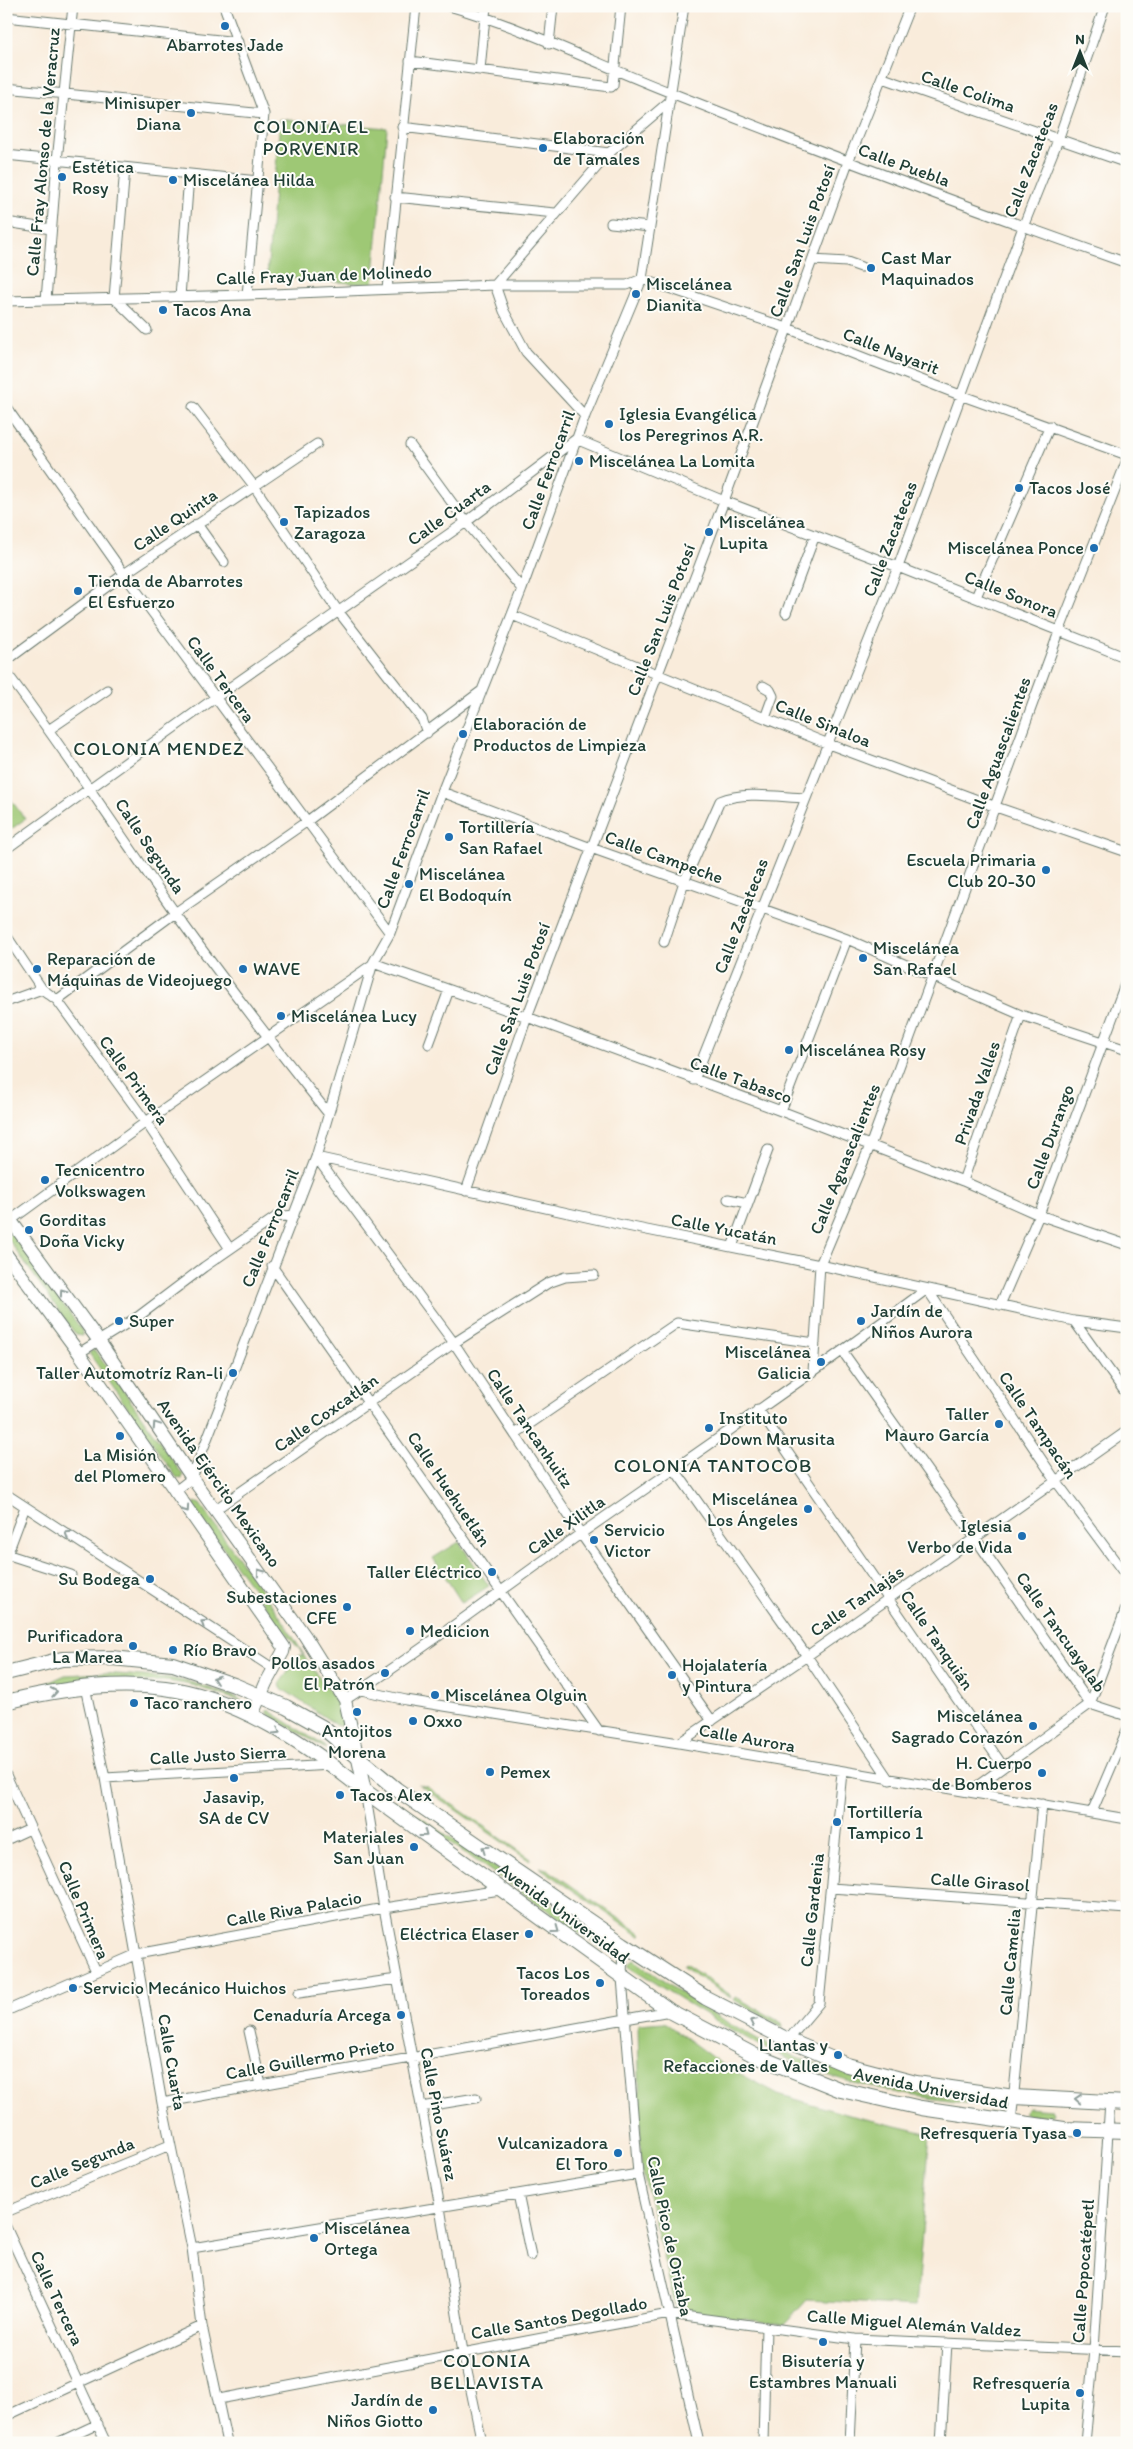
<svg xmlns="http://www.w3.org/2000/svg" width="1133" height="2449" font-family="Itim,sans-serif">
<rect width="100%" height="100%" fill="#fdfcf7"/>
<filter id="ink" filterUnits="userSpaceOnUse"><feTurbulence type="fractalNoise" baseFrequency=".02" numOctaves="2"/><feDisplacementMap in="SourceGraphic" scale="10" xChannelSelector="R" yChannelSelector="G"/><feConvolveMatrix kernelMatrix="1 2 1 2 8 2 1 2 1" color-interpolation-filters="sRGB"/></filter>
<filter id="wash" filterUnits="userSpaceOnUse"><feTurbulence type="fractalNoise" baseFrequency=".0096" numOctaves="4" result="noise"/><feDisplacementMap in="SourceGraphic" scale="20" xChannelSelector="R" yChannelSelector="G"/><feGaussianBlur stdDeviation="1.12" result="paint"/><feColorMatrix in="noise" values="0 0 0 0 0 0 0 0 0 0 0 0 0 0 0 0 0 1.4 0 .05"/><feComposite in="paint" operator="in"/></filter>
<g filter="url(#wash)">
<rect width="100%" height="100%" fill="#f9ecdb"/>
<path fill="#9ec875" stroke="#5e8254" d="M280,119L387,128L373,285L267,276Z
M6,793L25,819L6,833Z
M6,1226L82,1330V1336L76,1335L6,1236Z
M92,1350L96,1352L183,1475L182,1479L177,1478L91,1356L89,1353Z
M195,1502L200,1504L282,1619L304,1655L277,1622L194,1508Z
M459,1542L489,1586L462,1603L433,1558Z
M300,1655L304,1656L344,1711L343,1725L338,1726L281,1688L280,1683Z
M104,1673L168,1678L194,1683L238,1698L243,1702L192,1685L166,1681L74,1683L6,1695V1693L41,1686L65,1675Z
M268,1710L326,1747V1749L269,1715L266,1712Z
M418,1784L427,1787L531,1859L530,1861Z
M394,1800L596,1934L611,1945V1951H606L393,1803Z
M539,1867L547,1869L642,1934L640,1936Z
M633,1960L700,2006L761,2041L797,2058L917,2093L997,2105L996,2107C939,2100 882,2093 827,2075C757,2050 693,2006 630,1968L628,1964Z
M685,1964L729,1994L731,1998L683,1967Z
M736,1997L782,2023L783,2027L734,2000Z
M664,2022L720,2063L778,2094L845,2114L930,2134L916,2306L807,2300L784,2325L676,2309L641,2166L638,2024Z
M1028,2108L1051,2110L1053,2113L1051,2116L1027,2115L1024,2112Z"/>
</g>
<g filter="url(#ink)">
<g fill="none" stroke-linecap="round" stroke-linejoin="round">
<defs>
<path id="minor" d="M224,6L264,114L247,295
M449,6C526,28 599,65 674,94C824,153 975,210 1127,263
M6,17L238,42
M549,44L553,6
M410,61L611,87L613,85L621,6
M480,70L486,6
M883,78L1127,163
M6,88L264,114
M402,127L609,153
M6,155L258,181
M125,168L114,298L147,330
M395,197L555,213
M6,222L51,229
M611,223L650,227
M812,260L847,262L861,267
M387,289L416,6
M180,297L189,175
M46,300L57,161L73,6
M6,301L247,295L495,285H627L642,279L787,328L960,395L1127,455
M6,407L124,574L390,933
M193,407L254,486L338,611L422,719L427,733
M585,416L526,352L504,311L495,285L609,153L670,101
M410,445L466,522L522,589
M197,524L224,562
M976,597L1050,426
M786,613L815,535
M512,615L826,743L996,807L1127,852
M6,661L124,574L317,444
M6,672C66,751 119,834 176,914C225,982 276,1048 328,1113
M763,686L770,690L773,696L765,718
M50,729L107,690
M442,792L591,848L847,939L1021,1015L1127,1050
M6,849L215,698L466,522L576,439L724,501L898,567L1127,658
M6,935L42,989L57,1000L146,1122L230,1249
M664,942L684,882L720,801C745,791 778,797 805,798
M373,963L527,1017L781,1111L963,1181L1039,1215L1127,1245
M57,1000L175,913L306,822L480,692
M6,1002L42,989
M429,1044L449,990
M694,1080L898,567L1023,227L1058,140L1105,6
M781,1111L847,939
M316,1157L627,1226L820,1265L1074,1321L1127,1328
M316,1157L454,1343L581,1534L712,1721
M963,1181L1021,1015
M466,1191L527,1017L724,501L848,162L910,6
M728,1199L748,1203
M11,1220L146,1122L373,964
M732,1247L768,1150
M272,1266L599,1731
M1000,1305L1039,1215L1127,979
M1074,1321L1127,1395
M843,1352L975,1538L1090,1704L1127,1716
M79,1353L139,1316L204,1267L276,1217L294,1215
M813,1372L820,1265L870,1146L1059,632L1127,460
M758,1409L1003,1766
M515,1434L677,1323L815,1343
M675,1470L807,1656L890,1780
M174,1492L192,1478L316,1157L373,963L390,933L442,792L522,589L585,416L642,279L684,6
M6,1494L274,1669
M216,1509L454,1343L548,1283L565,1277L594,1275
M6,1554L71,1575
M7,1555L25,1507
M85,1687L105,1778L162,2103L192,2248L202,2326L227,2443
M361,1690L406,1700L679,1743L1127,1819
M345,1700C425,1649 501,1590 579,1535C695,1454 813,1374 927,1289L1056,1481L1127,1577
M679,1743L807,1656L1127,1431
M6,1775L96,1971
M105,1778L332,1765
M365,1791L384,1908L440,2207L463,2352L482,2443
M969,1792L1090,1704L1127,1606
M1092,1812L1127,1730
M6,1840L30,1829
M831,1888L1127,1909
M623,1944L622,1978L638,2174L699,2443
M299,1993L397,1979
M6,2011L137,1954L384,1908L500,1890
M249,2031L261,2085
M788,2040L819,2003L842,1772
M162,2103L670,2011
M421,2107L476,2098
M1011,2123L1042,1804
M518,2194L531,2256
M6,2212L170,2145
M6,2227L106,2443
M192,2248L638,2174
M219,2399L669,2314L855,2339L1127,2351
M6,2416L202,2326
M57,2443L98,2424
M763,2443L766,2327
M850,2443L855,2339
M941,2443L947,2343
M1085,2443L1094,2350L1110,2101"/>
<path id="secondary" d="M6,1214L99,1341L192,1478L305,1636L345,1700L365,1791
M6,1254L79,1353L284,1647L283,1652L266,1683L252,1715"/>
<path id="primary" d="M6,1673L62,1659L112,1658L173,1664L234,1685L286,1707L322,1727L396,1789L623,1944L706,1998L788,2040L847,2065L916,2083L1014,2097L1127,2103
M6,1702C58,1689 112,1681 165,1688C240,1698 308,1745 365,1791L670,2011L756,2056L841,2090L921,2108L1064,2129L1127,2131"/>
</defs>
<use href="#minor" stroke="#6b7a6e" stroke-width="11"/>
<use href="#secondary" stroke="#6b7a6e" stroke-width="14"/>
<use href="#primary" stroke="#6b7a6e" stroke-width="16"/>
<use href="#minor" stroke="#fff" stroke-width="9"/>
<use href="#secondary" stroke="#fff" stroke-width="12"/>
<use href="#primary" stroke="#fff" stroke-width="14"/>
</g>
<defs><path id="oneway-chevron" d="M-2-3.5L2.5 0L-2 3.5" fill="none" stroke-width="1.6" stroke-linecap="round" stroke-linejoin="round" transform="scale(1.25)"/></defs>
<g stroke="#8f9e9a">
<use href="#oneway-chevron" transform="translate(63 1292) rotate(-126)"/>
<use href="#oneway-chevron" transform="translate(156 1425) rotate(-124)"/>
<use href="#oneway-chevron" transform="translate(186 1509) rotate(55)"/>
<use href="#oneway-chevron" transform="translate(68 1534) rotate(-147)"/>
<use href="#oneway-chevron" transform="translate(260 1572) rotate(-125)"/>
<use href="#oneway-chevron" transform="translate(204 1623) rotate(-147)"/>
<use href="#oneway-chevron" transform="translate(216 1679) rotate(-161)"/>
<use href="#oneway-chevron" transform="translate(54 1692) rotate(-10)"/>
<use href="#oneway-chevron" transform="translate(277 1731) rotate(32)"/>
<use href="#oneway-chevron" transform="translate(424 1834) rotate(36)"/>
<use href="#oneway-chevron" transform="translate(485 1849) rotate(-146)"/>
<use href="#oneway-chevron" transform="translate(556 1930) rotate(36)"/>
<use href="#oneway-chevron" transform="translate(753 2022) rotate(-153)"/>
<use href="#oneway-chevron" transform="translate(1078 2099) rotate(-176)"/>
</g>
</g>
<g fill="#1f6fb2" stroke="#fdfcf7" stroke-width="2">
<circle cx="225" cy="26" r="5"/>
<circle cx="191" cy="113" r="5"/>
<circle cx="543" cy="148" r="5"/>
<circle cx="62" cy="177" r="5"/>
<circle cx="173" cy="180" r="5"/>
<circle cx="871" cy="268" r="5"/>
<circle cx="636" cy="294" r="5"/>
<circle cx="163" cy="310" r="5"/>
<circle cx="609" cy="424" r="5"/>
<circle cx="579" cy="461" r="5"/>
<circle cx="1019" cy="488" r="5"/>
<circle cx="284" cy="522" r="5"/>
<circle cx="709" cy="532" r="5"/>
<circle cx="1094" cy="548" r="5"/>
<circle cx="78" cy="591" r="5"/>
<circle cx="463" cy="734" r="5"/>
<circle cx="449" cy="837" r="5"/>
<circle cx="1046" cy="870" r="5"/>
<circle cx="409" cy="884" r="5"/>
<circle cx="863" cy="958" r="5"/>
<circle cx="37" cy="969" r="5"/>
<circle cx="243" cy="969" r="5"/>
<circle cx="281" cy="1016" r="5"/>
<circle cx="789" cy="1050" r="5"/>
<circle cx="45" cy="1180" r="5"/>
<circle cx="29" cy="1230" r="5"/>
<circle cx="119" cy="1321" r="5"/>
<circle cx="861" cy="1321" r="5"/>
<circle cx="821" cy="1362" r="5"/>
<circle cx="233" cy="1373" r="5"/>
<circle cx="999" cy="1424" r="5"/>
<circle cx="709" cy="1428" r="5"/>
<circle cx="120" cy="1436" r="5"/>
<circle cx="808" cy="1509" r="5"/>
<circle cx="1022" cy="1536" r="5"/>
<circle cx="594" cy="1540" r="5"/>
<circle cx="492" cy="1572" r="5"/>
<circle cx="150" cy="1579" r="5"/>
<circle cx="347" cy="1607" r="5"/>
<circle cx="410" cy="1631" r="5"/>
<circle cx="133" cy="1646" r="5"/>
<circle cx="173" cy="1650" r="5"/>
<circle cx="385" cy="1673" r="5"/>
<circle cx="672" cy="1675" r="5"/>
<circle cx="435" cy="1695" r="5"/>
<circle cx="134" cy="1703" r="5"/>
<circle cx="357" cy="1712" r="5"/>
<circle cx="413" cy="1721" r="5"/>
<circle cx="1033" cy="1726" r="5"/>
<circle cx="490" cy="1772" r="5"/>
<circle cx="1042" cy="1773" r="5"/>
<circle cx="234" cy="1778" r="5"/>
<circle cx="340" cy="1795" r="5"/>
<circle cx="837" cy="1822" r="5"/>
<circle cx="414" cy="1847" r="5"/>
<circle cx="529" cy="1934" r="5"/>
<circle cx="600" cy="1983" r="5"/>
<circle cx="73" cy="1988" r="5"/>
<circle cx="401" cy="2015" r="5"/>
<circle cx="838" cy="2055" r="5"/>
<circle cx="1077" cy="2133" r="5"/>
<circle cx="618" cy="2153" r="5"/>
<circle cx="314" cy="2238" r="5"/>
<circle cx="823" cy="2342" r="5"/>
<circle cx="1080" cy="2393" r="5"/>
<circle cx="433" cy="2410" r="5"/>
</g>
<g text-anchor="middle" stroke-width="4" stroke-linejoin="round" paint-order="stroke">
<g font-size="18" fill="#1f3d34" stroke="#fdfcf7" text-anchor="start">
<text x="225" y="51" text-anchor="middle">Abarrotes Jade</text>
<text x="181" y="109" text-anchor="end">Minisuper<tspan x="181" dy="21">Diana</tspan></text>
<text x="553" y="144">Elaboración<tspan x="553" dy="21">de Tamales</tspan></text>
<text x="72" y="173">Estética<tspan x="72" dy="21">Rosy</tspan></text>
<text x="183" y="186">Miscelánea Hilda</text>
<text x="881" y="264">Cast Mar<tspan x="881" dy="21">Maquinados</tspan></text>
<text x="646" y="290">Miscelánea<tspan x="646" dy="21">Dianita</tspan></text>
<text x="173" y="316">Tacos Ana</text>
<text x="619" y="420">Iglesia Evangélica<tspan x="619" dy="21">los Peregrinos A.R.</tspan></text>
<text x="589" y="467">Miscelánea La Lomita</text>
<text x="1029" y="494">Tacos José</text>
<text x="294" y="518">Tapizados<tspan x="294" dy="21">Zaragoza</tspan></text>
<text x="719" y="528">Miscelánea<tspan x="719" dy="21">Lupita</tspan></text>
<text x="1084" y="554" text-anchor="end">Miscelánea Ponce</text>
<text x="88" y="587">Tienda de Abarrotes<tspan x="88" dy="21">El Esfuerzo</tspan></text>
<text x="473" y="730">Elaboración de<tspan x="473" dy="21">Productos de Limpieza</tspan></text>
<text x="459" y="833">Tortillería<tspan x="459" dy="21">San Rafael</tspan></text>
<text x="1036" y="866" text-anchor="end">Escuela Primaria<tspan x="1036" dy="21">Club 20-30</tspan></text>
<text x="419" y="880">Miscelánea<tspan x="419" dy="21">El Bodoquín</tspan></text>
<text x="873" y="954">Miscelánea<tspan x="873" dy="21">San Rafael</tspan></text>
<text x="47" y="965">Reparación de<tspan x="47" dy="21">Máquinas de Videojuego</tspan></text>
<text x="253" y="975">WAVE</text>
<text x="291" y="1022">Miscelánea Lucy</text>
<text x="799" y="1056">Miscelánea Rosy</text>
<text x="55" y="1176">Tecnicentro<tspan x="55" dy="21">Volkswagen</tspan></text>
<text x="39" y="1226">Gorditas<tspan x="39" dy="21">Doña Vicky</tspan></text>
<text x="871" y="1317">Jardín de<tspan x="871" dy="21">Niños Aurora</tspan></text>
<text x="129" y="1327">Super</text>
<text x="811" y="1358" text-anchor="end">Miscelánea<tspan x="811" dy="21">Galicia</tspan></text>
<text x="223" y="1379" text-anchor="end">Taller Automotríz Ran-li</text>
<text x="989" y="1420" text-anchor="end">Taller<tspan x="989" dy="21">Mauro García</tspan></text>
<text x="719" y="1424">Instituto<tspan x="719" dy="21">Down Marusita</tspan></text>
<text x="120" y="1461" text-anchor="middle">La Misión<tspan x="120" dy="21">del Plomero</tspan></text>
<text x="798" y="1505" text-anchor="end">Miscelánea<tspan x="798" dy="21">Los Ángeles</tspan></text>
<text x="1012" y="1532" text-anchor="end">Iglesia<tspan x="1012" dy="21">Verbo de Vida</tspan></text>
<text x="604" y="1536">Servicio<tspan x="604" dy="21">Victor</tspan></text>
<text x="482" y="1578" text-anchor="end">Taller Eléctrico</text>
<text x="140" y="1585" text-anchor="end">Su Bodega</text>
<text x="337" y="1603" text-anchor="end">Subestaciones<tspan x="337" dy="21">CFE</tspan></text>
<text x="420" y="1637">Medicion</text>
<text x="123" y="1642" text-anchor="end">Purificadora<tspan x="123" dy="21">La Marea</tspan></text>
<text x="183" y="1656">Río Bravo</text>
<text x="375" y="1669" text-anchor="end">Pollos asados<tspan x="375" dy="21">El Patrón</tspan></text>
<text x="682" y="1671">Hojalatería<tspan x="682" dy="21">y Pintura</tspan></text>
<text x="445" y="1701">Miscelánea Olguin</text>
<text x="144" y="1709">Taco ranchero</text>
<text x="1023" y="1722" text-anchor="end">Miscelánea<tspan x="1023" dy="21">Sagrado Corazón</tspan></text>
<text x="423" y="1727">Oxxo</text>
<text x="357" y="1737" text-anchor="middle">Antojitos<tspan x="357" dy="21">Morena</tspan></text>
<text x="1032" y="1769" text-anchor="end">H. Cuerpo<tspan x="1032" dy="21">de Bomberos</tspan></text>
<text x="500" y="1778">Pemex</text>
<text x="350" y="1801">Tacos Alex</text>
<text x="234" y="1803" text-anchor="middle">Jasavip,<tspan x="234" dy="21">SA de CV</tspan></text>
<text x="847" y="1818">Tortillería<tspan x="847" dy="21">Tampico 1</tspan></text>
<text x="404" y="1843" text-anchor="end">Materiales<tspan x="404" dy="21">San Juan</tspan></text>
<text x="519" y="1940" text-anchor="end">Eléctrica Elaser</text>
<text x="590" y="1979" text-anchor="end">Tacos Los<tspan x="590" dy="21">Toreados</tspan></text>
<text x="83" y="1994">Servicio Mecánico Huichos</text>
<text x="391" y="2021" text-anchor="end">Cenaduría Arcega</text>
<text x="828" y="2051" text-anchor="end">Llantas y<tspan x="828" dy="21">Refacciones de Valles</tspan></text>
<text x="1067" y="2139" text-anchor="end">Refresquería Tyasa</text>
<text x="608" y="2149" text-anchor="end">Vulcanizadora<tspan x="608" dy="21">El Toro</tspan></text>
<text x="324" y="2234">Miscelánea<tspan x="324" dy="21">Ortega</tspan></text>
<text x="823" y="2367" text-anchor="middle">Bisutería y<tspan x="823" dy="21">Estambres Manuali</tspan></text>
<text x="1070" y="2389" text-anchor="end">Refresquería<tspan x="1070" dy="21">Lupita</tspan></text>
<text x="423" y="2406" text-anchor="end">Jardín de<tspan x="423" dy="21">Niños Giotto</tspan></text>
</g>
<g font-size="18" fill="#1f3d34" stroke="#fdfcf7">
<text transform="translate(968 91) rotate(19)" y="6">Calle Colima</text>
<text transform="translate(43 152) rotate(-85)" y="6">Calle Fray Alonso de la Veracruz</text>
<text transform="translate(1031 160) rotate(-69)" y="6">Calle Zacatecas</text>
<text transform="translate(904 165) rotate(20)" y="6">Calle Puebla</text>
<text transform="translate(802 241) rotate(-70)" y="6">Calle San Luis Potosí</text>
<text transform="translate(324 275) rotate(-2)" y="6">Calle Fray Juan de Molinedo</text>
<text transform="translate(891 351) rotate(21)" y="6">Calle Nayarit</text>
<text transform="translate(548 470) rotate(-70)" y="6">Calle Ferrocarril</text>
<text transform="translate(449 513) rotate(-36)" y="6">Calle Cuarta</text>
<text transform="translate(175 520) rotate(-34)" y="6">Calle Quinta</text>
<text transform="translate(890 539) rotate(-69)" y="6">Calle Zacatecas</text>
<text transform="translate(1011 594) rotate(22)" y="6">Calle Sonora</text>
<text transform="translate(661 620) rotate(-69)" y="6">Calle San Luis Potosí</text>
<text transform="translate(221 679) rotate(54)" y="6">Calle Tercera</text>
<text transform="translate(823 723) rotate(22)" y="6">Calle Sinaloa</text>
<text transform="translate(998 753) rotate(-70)" y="6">Calle Aguascalientes</text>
<text transform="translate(150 846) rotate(56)" y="6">Calle Segunda</text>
<text transform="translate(403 849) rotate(-70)" y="6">Calle Ferrocarril</text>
<text transform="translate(664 857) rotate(20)" y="6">Calle Campeche</text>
<text transform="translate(741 916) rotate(-69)" y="6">Calle Zacatecas</text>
<text transform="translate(517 999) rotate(-70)" y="6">Calle San Luis Potosí</text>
<text transform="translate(134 1080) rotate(54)" y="6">Calle Primera</text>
<text transform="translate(741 1080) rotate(20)" y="6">Calle Tabasco</text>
<text transform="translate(977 1093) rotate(-71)" y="6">Privada Valles</text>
<text transform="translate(1050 1137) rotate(-70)" y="6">Calle Durango</text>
<text transform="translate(845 1159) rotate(-68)" y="6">Calle Aguascalientes</text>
<text transform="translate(270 1228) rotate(-68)" y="6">Calle Ferrocarril</text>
<text transform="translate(724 1229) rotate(11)" y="6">Calle Yucatán</text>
<text transform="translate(326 1413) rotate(-35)" y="6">Calle Coxcatlán</text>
<text transform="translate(1038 1425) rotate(56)" y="6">Calle Tampacán</text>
<text transform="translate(530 1428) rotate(56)" y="6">Calle Tancanhuitz</text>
<text transform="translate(219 1483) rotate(55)" y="6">Avenida Ejército Mexicano</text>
<text transform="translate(449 1489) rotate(56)" y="6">Calle Huehuetlán</text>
<text transform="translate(566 1525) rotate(-35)" y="6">Calle Xilitla</text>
<text transform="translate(857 1601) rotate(-35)" y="6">Calle Tanlajás</text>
<text transform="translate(1061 1632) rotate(55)" y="6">Calle Tancuayalab</text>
<text transform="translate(937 1640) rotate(56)" y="6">Calle Tanquián</text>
<text transform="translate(747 1738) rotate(10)" y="6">Calle Aurora</text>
<text transform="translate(218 1755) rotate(-3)" y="6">Calle Justo Sierra</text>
<text transform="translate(980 1882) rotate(4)" y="6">Calle Girasol</text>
<text transform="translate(294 1909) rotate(-10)" y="6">Calle Riva Palacio</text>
<text transform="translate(84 1910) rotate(67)" y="6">Calle Primera</text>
<text transform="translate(812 1910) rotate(-84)" y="6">Calle Gardenia</text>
<text transform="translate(564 1913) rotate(36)" y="6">Avenida Universidad</text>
<text transform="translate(1010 1962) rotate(-85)" y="6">Calle Camelia</text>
<text transform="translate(310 2059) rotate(-10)" y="6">Calle Guillermo Prieto</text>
<text transform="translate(172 2062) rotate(80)" y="6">Calle Cuarta</text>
<text transform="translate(931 2088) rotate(11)" y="6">Avenida Universidad</text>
<text transform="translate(439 2114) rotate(79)" y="6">Calle Pino Suárez</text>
<text transform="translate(82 2163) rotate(-22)" y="6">Calle Segunda</text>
<text transform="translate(670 2236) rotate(78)" y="6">Calle Pico de Orizaba</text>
<text transform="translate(1083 2271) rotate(-86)" y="6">Calle Popocatépetl</text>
<text transform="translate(57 2298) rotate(65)" y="6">Calle Tercera</text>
<text transform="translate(559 2318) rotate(-10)" y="6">Calle Santos Degollado</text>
<text transform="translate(914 2323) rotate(4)" y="6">Calle Miguel Alemán Valdez</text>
</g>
<g font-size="19" letter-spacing="1" fill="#1f3d34" stroke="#fdfcf7">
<text x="311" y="133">COLONIA EL<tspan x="311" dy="22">PORVENIR</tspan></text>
<text x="159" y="755">COLONIA MENDEZ</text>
<text x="713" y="1472">COLONIA TANTOCOB</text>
<text x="487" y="2367">COLONIA<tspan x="487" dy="22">BELLAVISTA</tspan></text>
</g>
</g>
<rect width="1133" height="2449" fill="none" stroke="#fdfcf7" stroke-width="25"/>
<g transform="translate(1080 52)" stroke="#fdfcf7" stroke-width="4" paint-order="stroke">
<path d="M0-4L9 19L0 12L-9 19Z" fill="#1f3d34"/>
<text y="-8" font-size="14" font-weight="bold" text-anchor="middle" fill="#1f3d34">N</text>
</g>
</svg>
